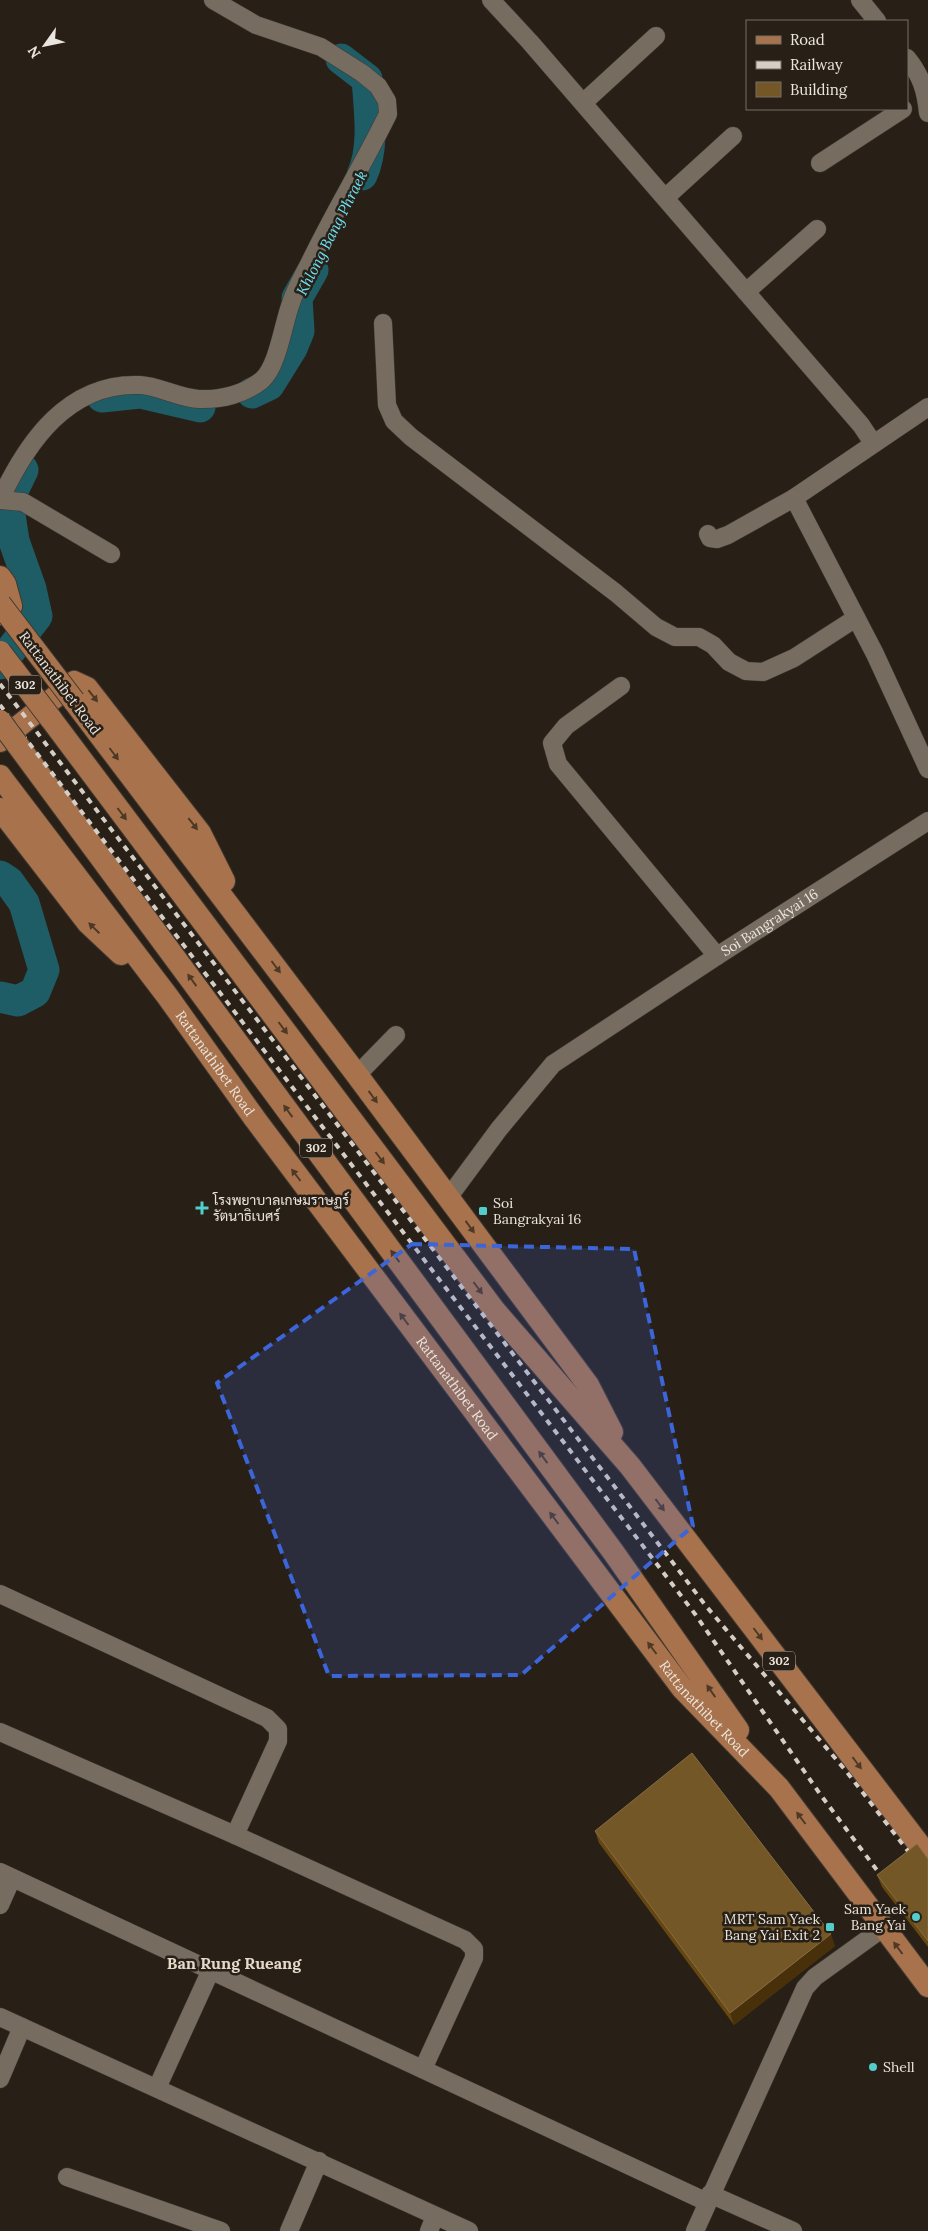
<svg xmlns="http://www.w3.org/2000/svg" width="928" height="2231" font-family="Lora,Sarabun,serif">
<rect width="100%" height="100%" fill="#282016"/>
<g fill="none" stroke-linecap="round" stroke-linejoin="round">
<path stroke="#1e5c66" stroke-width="31" d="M341,59L367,79C369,109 375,147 362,175
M252,393L269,385L292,348L299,331L297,298L313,270
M102,397L140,393L200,407
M0,664L37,616L31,589L14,541L8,501L23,470
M0,876L9,882L24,903L44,970L35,992L18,1001L0,997"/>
<defs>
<g id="minor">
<path d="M491,0L530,42L861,425L873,443"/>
<path d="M860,0L877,21"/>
<path d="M907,58C921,75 926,91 928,113"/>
<path d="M583,103L656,36"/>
<path d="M820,163L903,109"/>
<path d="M665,198L733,136"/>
<path d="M746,292L817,229"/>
<path d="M383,323L387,405L394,421L411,437L616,593L656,627L675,637H699L713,645L729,662L746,671L763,672L794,658L856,618"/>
<path d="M928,407L794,498L875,654L928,769"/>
<path d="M0,500C27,442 68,382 140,385C159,386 179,398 199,399C221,400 245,394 262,380C278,366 283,324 291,303C296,287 305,273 312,258C336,209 364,163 388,114L387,101L378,86L362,73L321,47L256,25L213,0"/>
<path d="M0,500L23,502L111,554"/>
<path d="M708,534L710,538L717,539L728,535L794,498"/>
<path d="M621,686L566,726L552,743L558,764L717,956"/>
<path d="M357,1075L396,1035"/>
<path id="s1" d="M448,1198L499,1129L553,1064L717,956L928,821"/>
<path d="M0,1594L267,1718L278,1729V1741L235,1835"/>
<path d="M0,1732L235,1835L465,1940L474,1949V1958L423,2069"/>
<path d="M0,1872L707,2202"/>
<path d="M0,1905L12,1878"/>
<path d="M0,2017L469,2231"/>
<path d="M0,2079L22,2027"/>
<path d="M157,2088L210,1972"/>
<path d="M67,2177L221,2231"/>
<path d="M710,2194L793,2231"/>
<path d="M289,2231L319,2161"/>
<path d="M429,2231L435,2216"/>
<path d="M695,2231L805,1988L815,1977L883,1928"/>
</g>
<g id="major">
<path d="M0,577L5,584L11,606L0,614"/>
<path d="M74,701L357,1075L588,1385L612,1432"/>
<path d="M51,719L495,1311L630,1466L928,1856"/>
<path d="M0,741L74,682L87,688L200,833L224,881"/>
<path d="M17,744L614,1553L738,1730"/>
<path id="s2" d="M0,776L168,997L255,1119L682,1688L779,1788L928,1986"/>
<path d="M0,809L88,923L121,954"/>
</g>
</defs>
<use href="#minor" stroke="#413933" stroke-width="19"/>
<use href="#major" stroke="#413933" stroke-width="24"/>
<use href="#minor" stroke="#766c60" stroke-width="18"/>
<use href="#major" stroke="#a8734c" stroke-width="22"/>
<path stroke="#d4cec7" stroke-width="4" stroke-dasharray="6 6" stroke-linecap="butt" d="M0,684L706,1606L846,1771L928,1877
M0,705L695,1614L820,1794L888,1885"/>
<defs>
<path id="major-bridge" d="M0,604L74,701
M0,652L51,719
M0,721L17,744"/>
</defs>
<use href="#major-bridge" stroke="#413933" stroke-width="24" stroke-linecap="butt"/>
<use href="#major-bridge" stroke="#a8734c" stroke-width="22"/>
</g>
<path fill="#664611" d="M595,1831L835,1946L734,2025L599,1843Z
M928,1859V1947L882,1887L877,1875Z"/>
<path fill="#47300a" d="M831,1934L835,1946L734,2025L730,2013Z"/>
<path fill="#745727" stroke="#876d44" d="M692,1753L831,1934L730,2013L595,1831Z
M917,1844L928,1859V1941L877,1875Z"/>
<defs><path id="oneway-solid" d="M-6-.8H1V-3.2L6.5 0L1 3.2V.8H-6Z" transform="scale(1.25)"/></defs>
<g fill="#4e3926">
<use href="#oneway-solid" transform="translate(93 696) rotate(52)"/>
<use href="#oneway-solid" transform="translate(114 754) rotate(53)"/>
<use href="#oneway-solid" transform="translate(122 814) rotate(53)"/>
<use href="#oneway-solid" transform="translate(193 824) rotate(52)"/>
<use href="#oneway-solid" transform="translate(94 928) rotate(-136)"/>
<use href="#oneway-solid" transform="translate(276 967) rotate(53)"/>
<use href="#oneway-solid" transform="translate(192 980) rotate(-126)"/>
<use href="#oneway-solid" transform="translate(283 1028) rotate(53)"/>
<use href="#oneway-solid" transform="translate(373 1097) rotate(54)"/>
<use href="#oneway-solid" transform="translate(288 1111) rotate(-126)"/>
<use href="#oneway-solid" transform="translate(380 1158) rotate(53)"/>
<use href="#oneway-solid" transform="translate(296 1175) rotate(-127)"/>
<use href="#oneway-solid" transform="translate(470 1227) rotate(54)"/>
<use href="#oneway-solid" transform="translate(395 1256) rotate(-126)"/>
<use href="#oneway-solid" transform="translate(478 1288) rotate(53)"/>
<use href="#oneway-solid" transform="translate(404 1319) rotate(-127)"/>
<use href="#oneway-solid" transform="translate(543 1457) rotate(-126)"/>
<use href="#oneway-solid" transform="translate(660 1505) rotate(53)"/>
<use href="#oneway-solid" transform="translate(554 1518) rotate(-127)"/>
<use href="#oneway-solid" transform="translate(758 1634) rotate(53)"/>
<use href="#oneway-solid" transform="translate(652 1648) rotate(-127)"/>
<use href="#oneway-solid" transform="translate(711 1691) rotate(-125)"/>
<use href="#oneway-solid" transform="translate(857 1763) rotate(53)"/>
<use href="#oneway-solid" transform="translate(801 1818) rotate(-127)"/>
<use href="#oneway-solid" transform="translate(898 1948) rotate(-127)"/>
</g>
<path fill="#3c65d9" fill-opacity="0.2" stroke="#3c65d9" stroke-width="4" stroke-dasharray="10 6" stroke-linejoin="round" d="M412,1244L634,1249L693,1526L521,1675L329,1676L217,1383Z"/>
<g fill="#52cdcc" stroke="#282016" stroke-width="2">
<path d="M199.5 1200.5h5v5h5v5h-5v5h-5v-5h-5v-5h5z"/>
<rect x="478" y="1206" width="10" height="10" rx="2.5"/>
<circle cx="916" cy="1917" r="5"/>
<rect x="825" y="1922" width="10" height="10" rx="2.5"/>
<circle cx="873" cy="2067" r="5"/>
</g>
<g text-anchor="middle" stroke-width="5" stroke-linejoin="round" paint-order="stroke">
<g fill="#282016" stroke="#b0aaa2" stroke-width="1">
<rect x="9" y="675.5" width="32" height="19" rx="4"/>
<rect x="300" y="1138.5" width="32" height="19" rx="4"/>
<rect x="763" y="1651.5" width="32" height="19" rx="4"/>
</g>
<g font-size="12" font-weight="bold" fill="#eae5de">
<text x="25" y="689">302</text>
<text x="316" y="1152">302</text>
<text x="779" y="1665">302</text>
</g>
<g font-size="14" fill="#eae5de" stroke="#282016">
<text transform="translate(60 683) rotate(53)" y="5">Rattanathibet Road</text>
<text dy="5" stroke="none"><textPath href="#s1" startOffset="429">Soi Bangrakyai 16</textPath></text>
<text dy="5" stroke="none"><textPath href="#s2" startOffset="359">Rattanathibet Road</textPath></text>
<text dy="5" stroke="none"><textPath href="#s2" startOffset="764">Rattanathibet Road</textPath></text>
<text dy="5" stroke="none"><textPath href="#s2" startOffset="1169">Rattanathibet Road</textPath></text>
</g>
<g font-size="14" fill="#eae5de" stroke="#282016" text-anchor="start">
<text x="213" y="1205">โรงพยาบาลเกษมราษฏร์<tspan x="213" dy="16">รัตนาธิเบศร์</tspan></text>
<text x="493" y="1208">Soi<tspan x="493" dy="16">Bangrakyai 16</tspan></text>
<text x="906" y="1914" text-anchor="end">Sam Yaek<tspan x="906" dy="16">Bang Yai</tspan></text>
<text x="820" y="1924" text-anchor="end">MRT Sam Yaek<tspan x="820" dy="16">Bang Yai Exit 2</tspan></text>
<text x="883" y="2072">Shell</text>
</g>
<g font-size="15" font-style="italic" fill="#6de3f7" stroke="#282016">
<text transform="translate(332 233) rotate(-63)" y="5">Khlong Bang Phraek</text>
</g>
<g font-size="16" font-weight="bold" fill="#e4d9cb" stroke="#282016">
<text x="234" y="1969">Ban Rung Rueang</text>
</g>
</g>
<rect x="746" y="20" width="162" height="90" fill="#282016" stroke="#766f66"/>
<rect x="756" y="36" width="25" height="8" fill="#a8734c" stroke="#766f66"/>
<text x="790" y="45" font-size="15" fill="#eae5de">Road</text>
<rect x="756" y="61" width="25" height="8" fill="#d4cec7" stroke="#766f66"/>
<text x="790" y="70" font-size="15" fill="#eae5de">Railway</text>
<rect x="756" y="82" width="25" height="15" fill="#745727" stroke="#766f66"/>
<text x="790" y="95" font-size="15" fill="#eae5de">Building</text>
<g transform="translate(45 45) rotate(237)" stroke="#282016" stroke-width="4" paint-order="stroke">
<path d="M0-4L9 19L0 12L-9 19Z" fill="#eae5de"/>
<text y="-8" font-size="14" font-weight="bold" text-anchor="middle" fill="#eae5de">N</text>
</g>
</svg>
